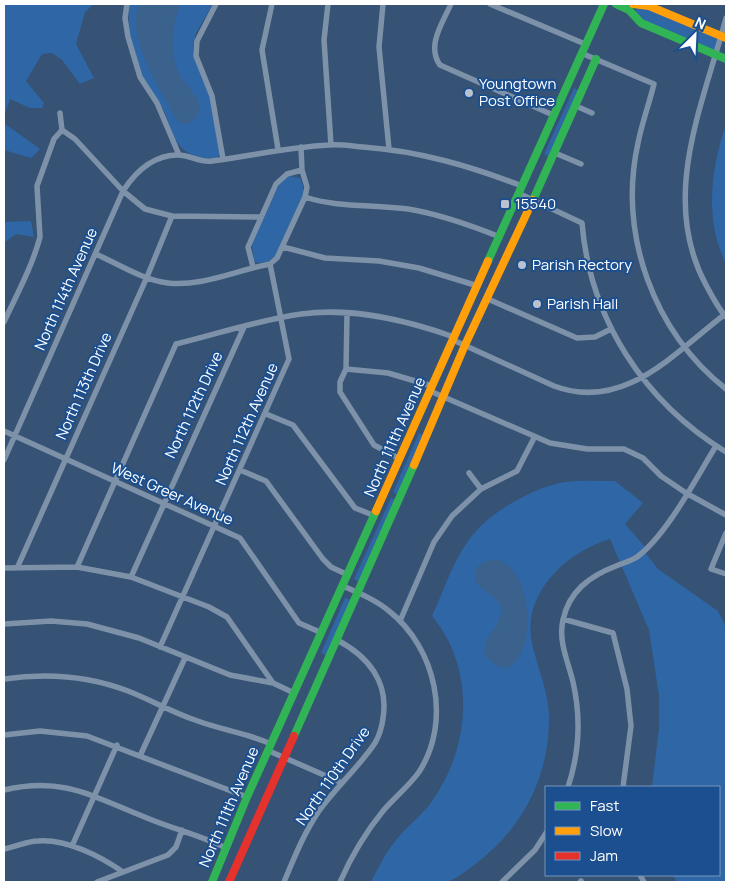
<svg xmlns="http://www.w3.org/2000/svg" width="730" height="886" font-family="Manrope,sans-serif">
<rect width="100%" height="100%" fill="#365274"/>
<path fill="#2f66a5" d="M4,4H94L85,12L76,44L94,78L80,84L62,60L52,53L42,54L26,81L44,103L42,108H30L10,99L4,116Z
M129,4H213L196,33L193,48L194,57L211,100L220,154L217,158C205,159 190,157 181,147C171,137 169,121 163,109C158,99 151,92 146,83C133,61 127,29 129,4Z
M644,7L718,38L716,48L712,50L644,22L635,12L637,8Z
M574,88L579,91L549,157L544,154Z
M4,123L40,149L31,158L4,150Z
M726,124V264C704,219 711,169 726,124Z
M288,176L300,178L303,186V195L275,256L267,262L258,263L254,261L252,244L279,185Z
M31,221L34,237L16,234L4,243V222Z
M419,433L424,436L398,495L393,492Z
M615,481L643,503L625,524L646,548L644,551L658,569L718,611L725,625L726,882H677L673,875H719V787H652L659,728V696L649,630L610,539C569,551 525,590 531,637C535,663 548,688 549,715C550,773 525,826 478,862C469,869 457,879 446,882C433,886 387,882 371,882C379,866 388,848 401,834C411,823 424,813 432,801C471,746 476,669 432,616C444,590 453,560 471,537C490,512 534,487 565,482C581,480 599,481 615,481Z
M391,498L396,500L359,582L354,579Z
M345,598L351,600L326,655L321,653Z"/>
<path fill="#3b618d" d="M139,4H181C172,22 170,50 177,69C184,89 216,105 189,124L180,123L175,117C160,88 125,38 139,4Z
M495,559C535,568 537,657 507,668L497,666L485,656C481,638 499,630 501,613C503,596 482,593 475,581L476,568L484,562Z"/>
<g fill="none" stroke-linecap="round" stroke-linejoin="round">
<path stroke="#7d92a8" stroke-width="5.5" d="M127,4L125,18L128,37L140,77L157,103L179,155
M216,4L197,41L196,56L212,96L223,159
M272,4L262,50L278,149
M328,4L324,40L331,145
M383,4L379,47L389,149
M451,4C443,22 426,46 440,65L553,115
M490,4L585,44
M726,18C703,105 659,198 706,285C712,296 718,308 726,317
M581,53L654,84C649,104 642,123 638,143C618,234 653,331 726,389
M576,106L592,113
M62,130L75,139L123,191L145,209L172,216L261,217
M555,153L581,164
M518,193L582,223C590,319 644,402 726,452
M305,197C338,208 374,204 408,209C439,214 470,225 500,237
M283,247L325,258L379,261L419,268L478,286
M96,254C118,264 143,280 168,283C201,287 237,270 270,264L277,258L305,197L307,187L302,170L301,147
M253,267L248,247L276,184L287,174L302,170
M488,299L577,338L595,337L611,329
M347,314L346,369L340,382V392L374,445L400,459
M4,322C17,294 32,267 40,237L37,186L54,139L62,130L60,113
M453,340L554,386C624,412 673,354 724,315
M346,369L388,373L432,386
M430,391L550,443L587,449H624L643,458L661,476L686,493L726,515
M266,414L293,425L355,508L375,516
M4,431L240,538L299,623L322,633
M4,460L123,191C136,171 153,155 178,155C190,155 200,163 212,161C251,156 289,147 329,145C340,144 352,146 363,147C419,151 470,166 522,186
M240,470L266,481L323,559L331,567L348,575
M469,473L481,489
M726,533L711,569L726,574
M18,566L147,277L172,216
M77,567L176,344C217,334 259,320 301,314C353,307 406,320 454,337
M4,568L77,567L131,577L209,607L227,617L273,683L294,693
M131,577L244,327
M563,619L613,633L627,689L631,726L623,787
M400,621L434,542L452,516L481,489L517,471L534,438
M4,624L51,621L87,624L139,638L230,675L273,683
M160,647L289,359L270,264
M4,679C45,673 89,676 128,691C151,700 172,712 195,720C221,730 247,733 271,744
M4,735L40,731L87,736L247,797
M269,751L340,782
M140,756L185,658
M568,787C579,754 581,717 573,682C568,661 558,641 563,620C569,591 590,576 616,566C623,563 631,561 637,557C667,535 696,478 716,446
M4,790C64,776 93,797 147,818C173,829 200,835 226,848
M72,846L117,745
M4,849C15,847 27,841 38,841C67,839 100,856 123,872
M640,875L644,882
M97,882L168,855L176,847L182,830
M284,882C294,858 304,833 319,811C336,787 359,767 375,743C379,736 382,727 383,718C389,682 368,656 337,640
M340,882C351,857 365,833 383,811C394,798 409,786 419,772C452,721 436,648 389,611C376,600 359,593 343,586
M502,882L535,850L546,833
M580,882L581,881"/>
<path stroke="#30b455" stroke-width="8" d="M616,4L629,10L641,23L726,59
M533,200L596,59
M488,261L604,4
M294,736L414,465
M212,882L247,797L376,511"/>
<path stroke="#ff9f0a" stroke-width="8" d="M633,4L649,6L726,38
M414,465L465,345L533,200
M376,511L488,261"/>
<path stroke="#e5322d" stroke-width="8" d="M229,882L294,736"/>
</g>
<g fill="#b9c2ce" stroke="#1b4f8f" stroke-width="2">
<circle cx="469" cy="93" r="5"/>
<rect x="500" y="199" width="10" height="10" rx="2.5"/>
<circle cx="522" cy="265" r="5"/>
<circle cx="537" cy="304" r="5"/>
</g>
<g text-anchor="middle" stroke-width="4" stroke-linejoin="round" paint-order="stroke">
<g font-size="15" fill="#fff" stroke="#1b4f8f" text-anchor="start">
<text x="479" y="89">Youngtown<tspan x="479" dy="17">Post Office</tspan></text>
<text x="515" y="209">15540</text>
<text x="532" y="270">Parish Rectory</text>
<text x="547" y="309">Parish Hall</text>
</g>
<g font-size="15" fill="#fff" stroke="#1b4f8f">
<text transform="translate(66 289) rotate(-66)" y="5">North 114th Avenue</text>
<text transform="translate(84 386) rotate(-66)" y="5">North 113th Drive</text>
<text transform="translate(194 405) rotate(-65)" y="5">North 112th Drive</text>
<text transform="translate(247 424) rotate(-66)" y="5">North 112th Avenue</text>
<text transform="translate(395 437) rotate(-66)" y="5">North 111th Avenue</text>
<text transform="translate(172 494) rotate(24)" y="5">West Greer Avenue</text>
<text transform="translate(333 776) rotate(-55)" y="5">North 110th Drive</text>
<text transform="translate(229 807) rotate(-67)" y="5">North 111th Avenue</text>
</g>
</g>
<rect width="730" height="886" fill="none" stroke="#ffffff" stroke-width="10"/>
<rect x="545" y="786" width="175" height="90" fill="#1b4f8f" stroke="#7695bc"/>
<rect x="555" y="802" width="25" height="8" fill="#30b455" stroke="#7695bc"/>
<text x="590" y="811" font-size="15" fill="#ffffff">Fast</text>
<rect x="555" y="827" width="25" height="8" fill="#ff9f0a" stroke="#7695bc"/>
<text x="590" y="836" font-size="15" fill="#ffffff">Slow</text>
<rect x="555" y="852" width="25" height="8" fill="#e5322d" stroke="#7695bc"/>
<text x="590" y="861" font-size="15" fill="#ffffff">Jam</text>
<g transform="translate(695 35) rotate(24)" stroke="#1b4f8f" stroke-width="4" paint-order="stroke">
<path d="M0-4L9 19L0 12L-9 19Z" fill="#ffffff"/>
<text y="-8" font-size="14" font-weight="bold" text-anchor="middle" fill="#ffffff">N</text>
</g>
</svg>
